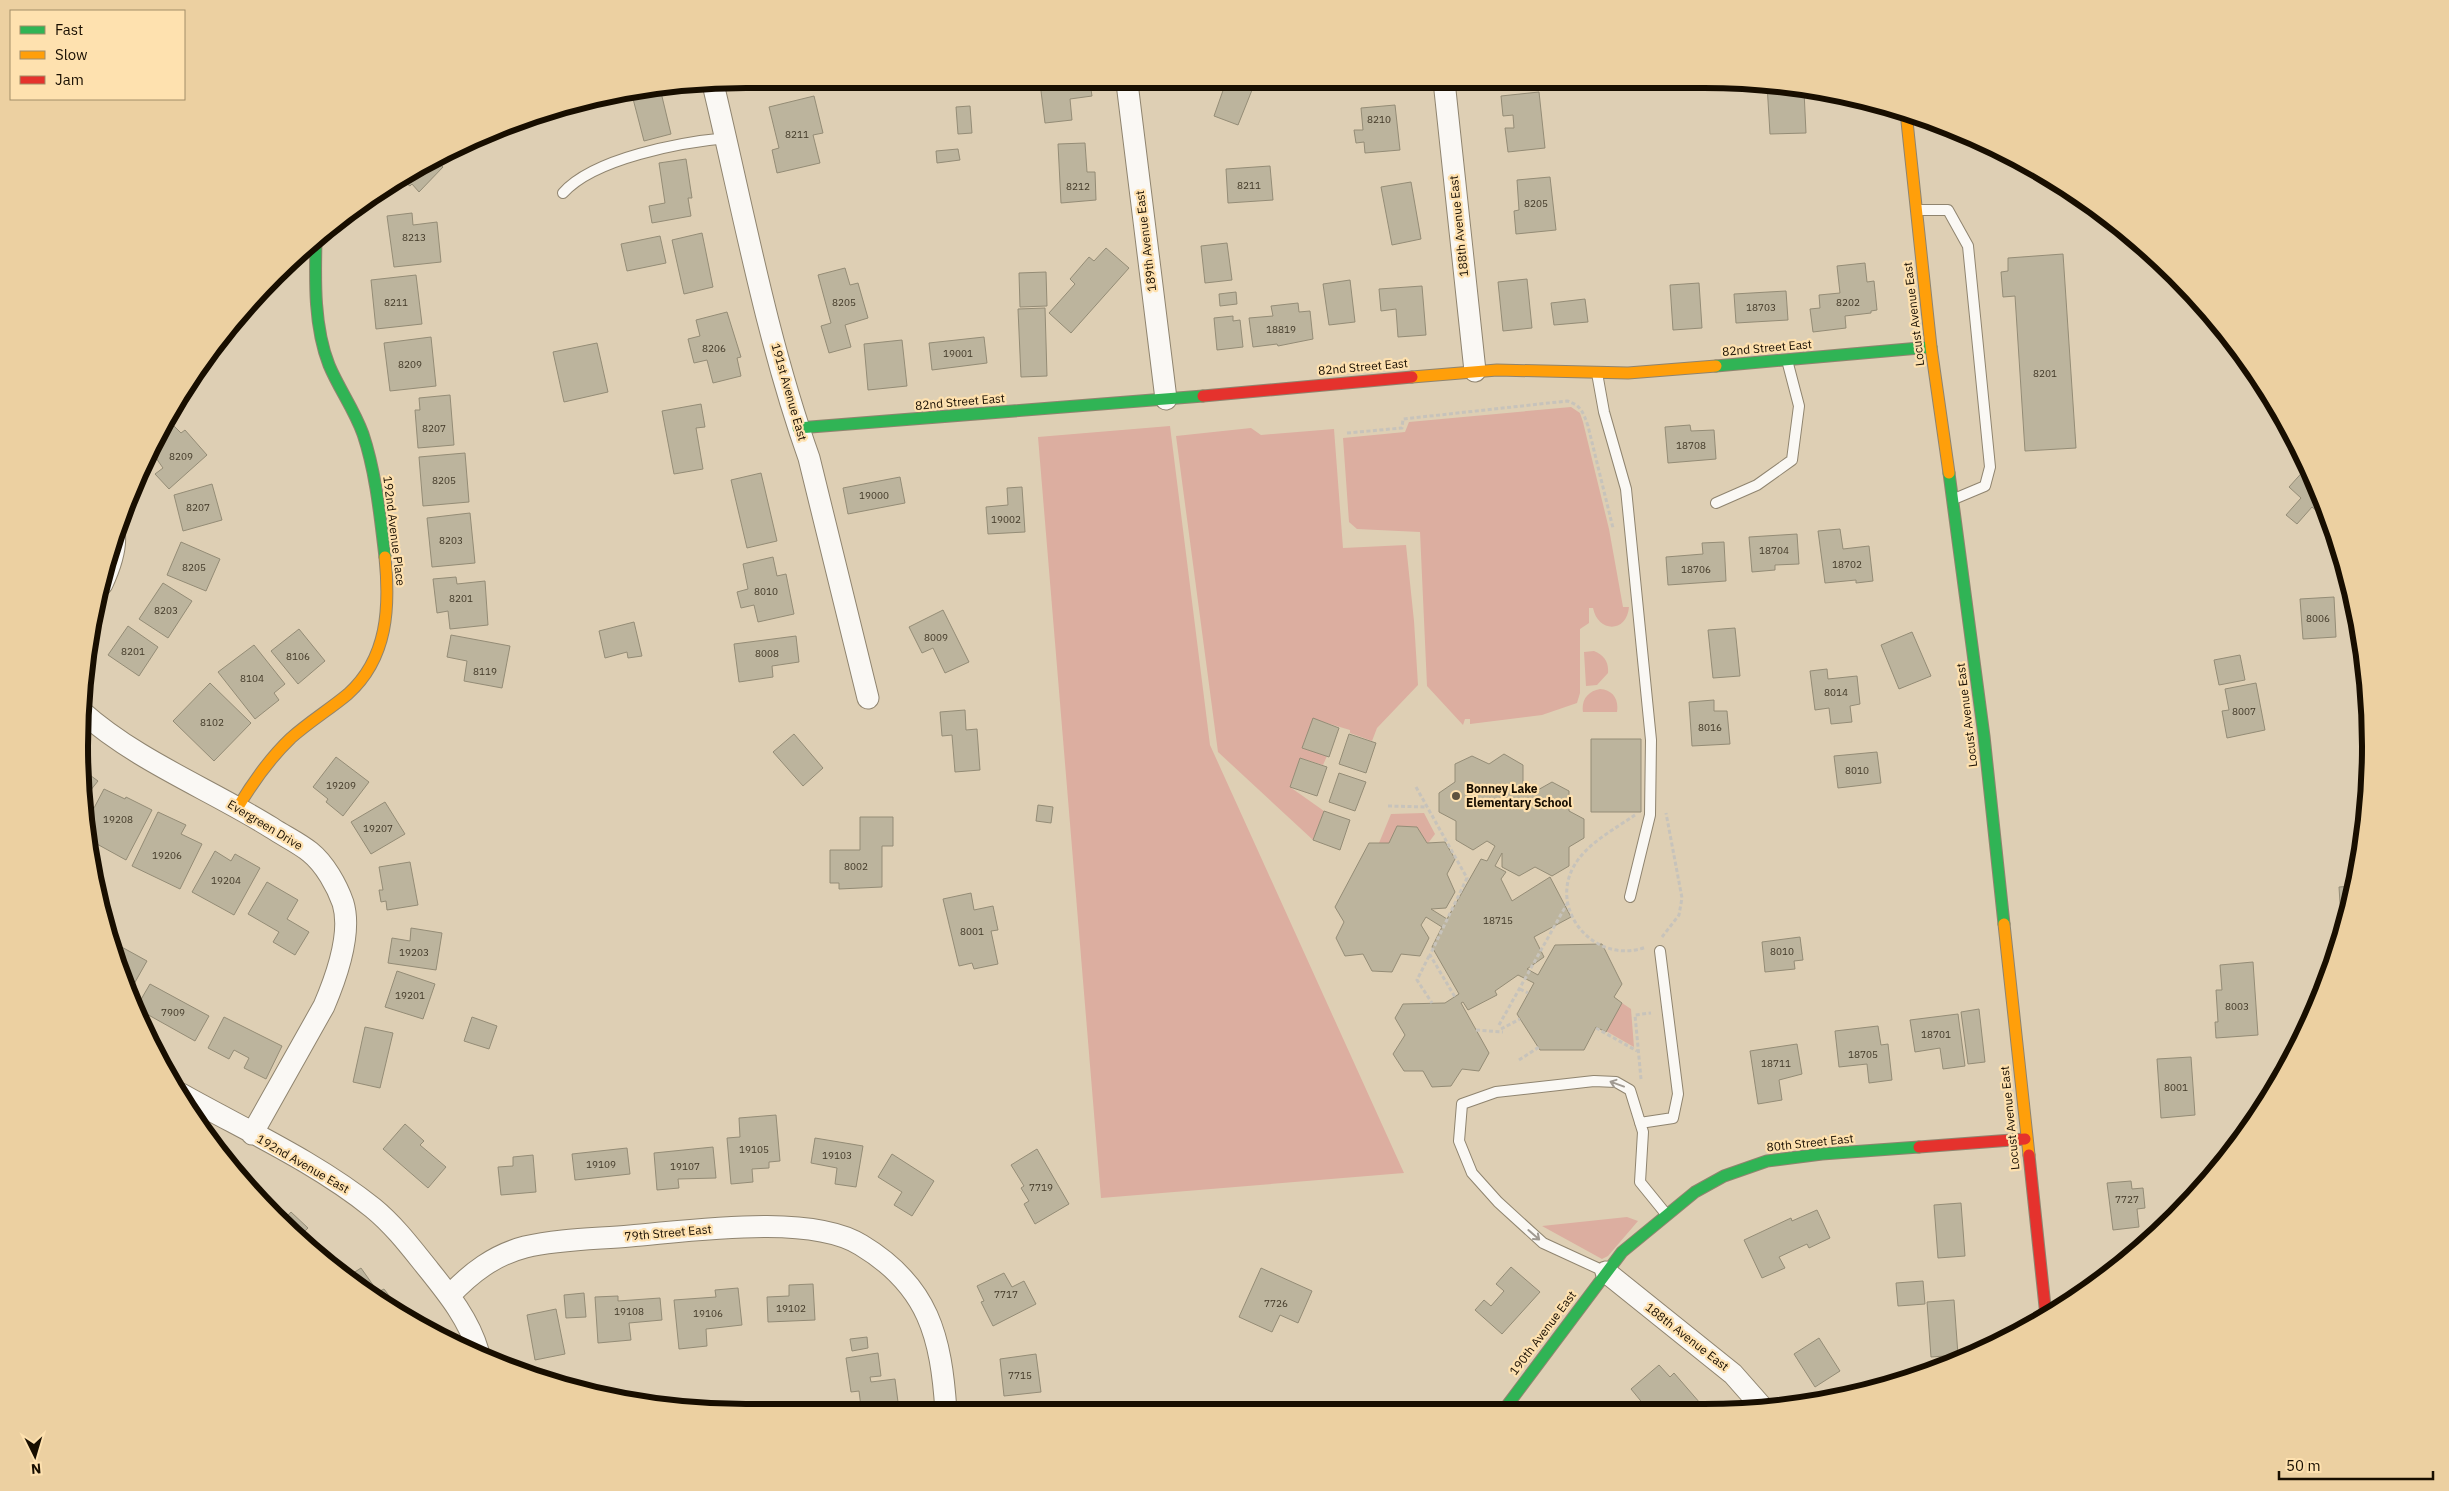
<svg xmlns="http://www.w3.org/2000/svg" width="2449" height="1491" font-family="'IBM Plex Sans',sans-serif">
<rect width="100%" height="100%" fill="#decfb4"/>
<path fill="#dcaea0" d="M1571,407L1580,413L1583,422L1609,529L1623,607H1629C1627,633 1598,633 1593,608H1589V623L1580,629V693L1577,703L1542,715L1470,724V719H1465L1463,725L1427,686L1420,532L1357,529L1349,522L1343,438L1405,432L1409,422Z
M1170,426L1210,745L1404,1173L1101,1198L1038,437Z
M1251,428L1261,435L1334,429L1343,548L1406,545L1414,621L1418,685L1377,728L1372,741L1350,733V730L1313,719L1302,748L1327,756L1323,765L1300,758L1290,787L1324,811L1313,840L1218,752L1176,436Z
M1594,651C1604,655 1609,662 1608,673L1597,685L1586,686L1584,652Z
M1600,689C1613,690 1619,699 1617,712H1583C1581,700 1588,691 1600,689Z
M1424,813L1435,834L1429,842L1427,843L1417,827L1397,826L1389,843H1379L1391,814Z
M1622,1003L1631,1009L1634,1047L1606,1031Z
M1627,1217L1638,1221L1608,1256L1602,1259L1542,1226Z"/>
<path fill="#bcb49d" stroke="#948c76" d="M1226,82H1270L1266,90L1254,85L1238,125L1214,116Z
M1040,83H1090L1092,96L1070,99L1072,120L1045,123Z
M659,84L671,134L644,141L631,91Z
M1767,84L1804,91L1806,133L1770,134Z
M1539,92L1545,148L1508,152L1505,128H1514L1513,115L1503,116L1501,96Z
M814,96L823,133L813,135L820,163L777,173L772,150L779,148L769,107Z
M1395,105L1400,150L1365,153L1364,142L1356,143L1354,130H1363L1361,108Z
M970,106L972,133L958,134L956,107Z
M1085,143L1087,172H1095L1096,200L1061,203L1058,144Z
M958,149L960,160L937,163L936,151Z
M441,154L435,160L443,167L419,192L412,184L410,186L400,179Z
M686,159L692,198H688L691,216L652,223L649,206L665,203L659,163Z
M1270,166L1273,200L1228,203L1226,169Z
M1550,177L1556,230L1516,234L1514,211L1519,210L1517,180Z
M1411,182L1421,239L1392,245L1381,187Z
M412,213L413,225L437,222L441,262L394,267L387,216Z
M702,233L713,287L684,294L672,240Z
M660,236L666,263L627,271L621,244Z
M1227,243L1232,280L1205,283L1201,246Z
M1106,248L1129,268L1071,333L1049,313L1075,284L1070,279L1089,257L1094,261Z
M2063,254L2076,448L2025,451L2015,296L2003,297L2001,272L2008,271V258Z
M1865,263L1867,282L1874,281L1877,310L1871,311V313L1845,316L1846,328L1813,332L1810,309L1820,308L1819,295L1840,293L1837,266Z
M845,268L850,285L858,283L868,318L845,325L851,347L829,353L821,326L831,323L818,275Z
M1046,272L1047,306L1020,307L1019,273Z
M416,275L422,324L376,329L371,280Z
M1527,279L1532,328L1503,331L1498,282Z
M1350,280L1355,322L1329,325L1323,284Z
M1699,283L1702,328L1673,330L1670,285Z
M1422,286L1426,335L1398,337L1396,309L1381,311L1379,289Z
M1786,291L1788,320L1736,323L1734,294Z
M1236,292L1237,304L1220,306L1219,294Z
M1585,299L1588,322L1554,325L1551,303Z
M1298,303L1299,312L1310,311L1313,339L1278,346L1277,344L1253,347L1249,318L1273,316L1271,306Z
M1045,308L1047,376L1021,377L1018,309Z
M727,312L741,357L737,358L741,376L713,383L707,360L694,363L688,339L700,336L696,320Z
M1233,316V321L1240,320L1243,347L1217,350L1214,318Z
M431,337L436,386L390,391L384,343Z
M984,337L987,363L932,370L929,343Z
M902,340L907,386L868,390L864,344Z
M597,343L608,392L564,402L553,352Z
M450,395L454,445L418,448L415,410H420L419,398Z
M701,404L705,427L696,428L703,469L674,474L662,411Z
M173,425L181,433L185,430L207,455L169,489L155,474L163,468L149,448Z
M1690,425L1691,431L1714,430L1716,459L1668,463L1665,427Z
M465,453L469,502L423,506L419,457Z
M2307,467L2320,491L2327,515L2325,518L2312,507L2297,524L2286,515L2301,498L2289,487Z
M761,473L777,541L747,548L731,480Z
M900,477L905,503L848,514L843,488Z
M212,484L222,520L183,531L174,495Z
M1022,487L1025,532L988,534L986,507L1008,505L1007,488Z
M470,513L475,563L432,567L427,518Z
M1840,529L1843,549L1869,546L1873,581L1856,583V580L1825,583L1818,531Z
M1797,534L1799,564L1775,565V570L1752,572L1749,537Z
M181,542L220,559L206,591L167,575Z
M1724,542L1726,581L1668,585L1666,557L1703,554L1702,543Z
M773,557L777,576L786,574L794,614L758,622L754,605L741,608L737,592L748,589L743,564Z
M456,577L457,584L485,581L488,625L450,629L448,611L437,613L433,579Z
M163,583L192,601L168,638L139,619Z
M2334,597L2336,637L2303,639L2300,599Z
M943,610L969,662L945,673L933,648L922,653L909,627Z
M634,622L642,656L628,658L627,652L605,658L599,631Z
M128,626L158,647L139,676L108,655Z
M1735,628L1740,676L1713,678L1708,630Z
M299,629L325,661L298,684L271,651Z
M1912,632L1931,676L1899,689L1881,645Z
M451,635L510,646L502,688L464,681L467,661L447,657Z
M796,636L799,662L772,666L773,677L739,682L734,644Z
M254,645L285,684L274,693L279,700L255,719L218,672Z
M2240,655L2245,680L2219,685L2214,660Z
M1827,669L1828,679L1857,676L1860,704L1850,706L1852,722L1831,724L1829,708L1815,710L1810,671Z
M210,683L251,723L214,761L173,721Z
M2256,683L2265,730L2227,738L2222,711L2229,710L2225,689Z
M1714,700V711H1727L1730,744L1692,746L1689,702Z
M965,710L966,730L977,729L980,770L955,772L952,735L942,736L940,712Z
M1313,718L1339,728L1329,757L1302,748Z
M794,734L823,768L803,786L773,752Z
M1349,734L1376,743L1366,773L1339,764Z
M1591,739H1641V812H1591Z
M1877,752L1881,783L1838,788L1834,756Z
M1504,754L1523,765V784L1536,791L1552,782L1569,791V811L1584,819V838L1569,847V866L1552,876L1535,867L1519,876L1502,867V853L1495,866L1506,872L1501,879L1512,901L1550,877L1571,917L1534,937L1544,957L1527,969L1538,975L1555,945L1602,944L1622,984L1614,997L1622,1003L1606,1032L1596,1027L1584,1050H1540L1517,1014L1534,983L1518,975L1495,991L1497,995L1468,1010L1463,1002L1461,1003L1489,1053L1479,1071L1462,1069L1451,1086L1432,1087L1423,1071H1404L1393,1054L1405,1035L1395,1018L1403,1004L1445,1003L1459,994L1432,947L1442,927L1426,917L1421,925L1429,938L1420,956L1401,954L1392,972L1372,971L1363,954L1345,956L1336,938L1344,922L1335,907L1369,843H1389L1397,826L1417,827L1427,843L1445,842L1455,859L1447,874L1455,892L1446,908L1431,909L1447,919L1481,859L1487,861L1495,846L1487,841L1473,850L1456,840V821L1439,812V793L1455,782V764L1472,756L1489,764Z
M336,757L369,782L343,816L326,802L328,799L313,787Z
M1300,758L1327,767L1317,796L1290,787Z
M80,764L85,768L83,770L98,781L82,801Z
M1339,773L1366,782L1355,811L1329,802Z
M104,789L125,799L126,797L152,810L126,860L86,838L84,827Z
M385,802L405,834L371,854L351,822Z
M1038,805L1053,807L1051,823L1036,821Z
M1324,811L1350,820L1340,850L1313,840Z
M158,812L186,825L181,834L202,844L180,889L132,866Z
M860,817H893V846H882V887L839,889V883H830V850H860Z
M215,851L231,861L235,854L260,868L234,915L192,892Z
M410,862L418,905L387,910L386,901L381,902L379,890H383L379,867Z
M267,882L298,900L287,919L309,932L295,955L273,942L279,932L248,914Z
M2354,886L2344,919H2341L2339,887Z
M971,893L974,910L993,906L998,930L991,931L998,964L974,969L972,963L959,966L943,899Z
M411,928L442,933L436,970L388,963L392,938L410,941Z
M1800,937L1803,960L1794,961L1795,969L1765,972L1762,942Z
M109,940L147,961L134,984L124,978L123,981L114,960Z
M2253,962L2258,1035L2216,1038L2215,1022H2218L2216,990H2222L2220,965Z
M397,971L435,984L423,1019L385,1007Z
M150,984L209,1016L195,1041L136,1008Z
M1979,1009L1985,1062L1968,1064L1961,1012Z
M1958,1014L1965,1066L1943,1069L1940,1048L1915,1052L1910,1020Z
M224,1017L282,1046L266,1079L244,1068L249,1058L234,1050L229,1059L208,1048Z
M472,1017L497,1026L489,1049L464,1041Z
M1878,1026L1881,1045L1888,1044L1892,1080L1869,1083L1867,1064L1839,1067L1835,1031Z
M365,1027L393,1033L380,1088L353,1082Z
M1797,1044L1802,1074L1779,1080L1782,1100L1758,1104L1750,1051Z
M2191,1057L2195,1115L2161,1118L2157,1059Z
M776,1115L780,1161L769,1162V1168L752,1169L753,1182L731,1184L727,1138L740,1137L739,1118Z
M405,1124L424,1141L420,1145L446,1167L428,1188L383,1149Z
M815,1138L863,1146L856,1187L835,1184L837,1168L811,1163Z
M713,1147L716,1178L678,1179L679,1188L657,1190L654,1153Z
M627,1148L630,1174L575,1180L572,1154Z
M1037,1149L1069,1204L1035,1224L1024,1204L1029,1201L1021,1188L1024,1186L1011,1165Z
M892,1154L934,1181L912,1216L894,1205L902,1192L878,1177Z
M533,1155L536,1192L501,1195L498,1167L513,1166V1157Z
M2131,1181L2132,1189L2143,1188L2145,1208L2137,1209L2139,1227L2113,1230L2107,1183Z
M1961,1203L1965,1256L1938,1258L1934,1205Z
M1817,1210L1830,1238L1809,1248L1807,1244L1779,1257L1785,1268L1762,1278L1744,1240L1791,1218L1792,1221Z
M291,1212L308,1228L302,1234L329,1259L327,1261L281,1223Z
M1511,1267L1540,1292L1502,1334L1475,1310L1484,1300L1491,1306L1504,1291L1496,1284Z
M361,1268L378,1292L384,1289L402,1313L375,1300L347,1277Z
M1261,1268L1312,1291L1298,1323L1280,1315L1272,1332L1239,1317Z
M1004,1273L1012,1287L1024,1281L1036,1304L993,1326L981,1302L984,1301L977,1286Z
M1923,1281L1925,1304L1898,1306L1896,1283Z
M813,1284L815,1320L768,1322L767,1297L789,1296V1285Z
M738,1288L742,1325L706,1329L707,1346L679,1349L674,1300L716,1297L715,1290Z
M584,1293L586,1317L566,1318L564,1295Z
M618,1296V1301L660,1298L662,1320L629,1323L631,1340L598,1343L595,1297Z
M1954,1300L1958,1355L1931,1357L1927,1302Z
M556,1309L565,1354L535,1360L527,1315Z
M867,1337L868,1348L852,1351L850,1339Z
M1819,1338L1840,1371L1815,1387L1794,1354Z
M878,1353L881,1376L870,1377L871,1382L895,1379L898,1402L861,1407L859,1391L851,1392L846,1358Z
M1036,1354L1041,1392L1004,1396L1000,1359Z
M1659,1365L1670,1377L1674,1373L1700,1403L1691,1411H1649L1631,1389Z"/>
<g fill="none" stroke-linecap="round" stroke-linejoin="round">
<defs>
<path id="lane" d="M563,193C594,158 682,142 727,138
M1917,210H1948L1968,246L1990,467L1985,486L1954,499
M1597,373L1604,412L1626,489L1651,740L1650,815L1630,897
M1716,503L1757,485L1792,460L1799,406L1787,360
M1640,1123L1673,1118L1678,1094L1660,951
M1606,1272L1543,1243L1498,1202L1472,1173L1459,1141L1462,1104L1496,1092L1594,1081L1616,1082L1630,1090L1643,1132L1640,1182L1666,1214"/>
<path id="street" d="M1444,81L1475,371
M1127,83L1166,399
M713,84C743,209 766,337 809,458L868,698
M102,584C109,569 117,547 114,531
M81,711C137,761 208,788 272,828C284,836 299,843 310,852C325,864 337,886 343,903C352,933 336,978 324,1006L252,1134
M181,1094C245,1130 316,1162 373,1208C395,1226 412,1249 429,1270C449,1295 469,1320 478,1351
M1606,1272L1733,1374L1763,1408
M450,1295C471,1273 494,1255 525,1247C559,1239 596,1239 630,1236C690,1231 810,1213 861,1245C929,1286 941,1337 946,1411"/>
<path id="fast" d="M316,241C315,281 314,327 329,365C339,389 354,409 363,434C376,473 380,516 385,557
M1716,366L1931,347
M798,428L1203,396
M1949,473L1984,736L2004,924
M1503,1411L1622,1252L1695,1192L1724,1176L1767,1161L1822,1154L1919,1147"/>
<path id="slow" d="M1906,112L1931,347L1949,473
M1412,377L1497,370L1628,373L1716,366
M238,807C253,782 270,758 291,738C309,722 330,709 348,694C388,658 390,607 385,557
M2004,924L2029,1155"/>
<path id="jam" d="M1203,396L1412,377
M1919,1147L2025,1139
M2029,1155L2046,1316"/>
</defs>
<use href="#lane" stroke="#8f846f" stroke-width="12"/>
<use href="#street" stroke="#8f846f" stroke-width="23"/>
<use href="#fast" stroke="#8f846f" stroke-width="13"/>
<use href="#slow" stroke="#8f846f" stroke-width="13"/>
<use href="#jam" stroke="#8f846f" stroke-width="13"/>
<path stroke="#c7c3bb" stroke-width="3" stroke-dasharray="4 2.5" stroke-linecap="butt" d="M1347,433L1402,428L1403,419L1567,401C1581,405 1583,412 1588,426L1613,528
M1416,787L1467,878L1430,955L1455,997
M1388,806L1427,807
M1635,815C1615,829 1587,843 1574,866C1548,911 1596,966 1646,947
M1662,937L1679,915L1682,898L1666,813
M1429,956L1417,980L1432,1003
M1520,989L1528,993
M1499,1025L1568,902
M1596,1028L1637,1051
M1501,1029L1520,1019
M1476,1030L1503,1032
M1519,1060L1539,1047
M1641,1079L1635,1015L1651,1013"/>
<use href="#lane" stroke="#faf8f4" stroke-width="10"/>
<use href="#street" stroke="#faf8f4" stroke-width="21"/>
<use href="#fast" stroke="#30b455" stroke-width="11"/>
<use href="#slow" stroke="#ff9f0a" stroke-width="11"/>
<use href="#jam" stroke="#e5322d" stroke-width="11"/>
</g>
<defs><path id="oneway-shaft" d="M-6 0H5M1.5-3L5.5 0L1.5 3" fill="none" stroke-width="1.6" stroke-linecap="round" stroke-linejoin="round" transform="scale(1.25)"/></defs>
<g stroke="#a09a92">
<use href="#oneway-shaft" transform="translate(1617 1084) rotate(-160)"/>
<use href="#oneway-shaft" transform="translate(1534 1235) rotate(41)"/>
</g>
<circle fill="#5d523f" stroke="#fee1af" stroke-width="2" cx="1456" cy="796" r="5"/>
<g text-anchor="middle" stroke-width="4.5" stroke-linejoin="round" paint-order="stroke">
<g font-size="10" fill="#413827">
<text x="1379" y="123">8210</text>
<text x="797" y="138">8211</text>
<text x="1249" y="189">8211</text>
<text x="1078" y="190">8212</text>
<text x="1536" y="207">8205</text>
<text x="414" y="241">8213</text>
<text x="396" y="306">8211</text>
<text x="844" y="306">8205</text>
<text x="1848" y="306">8202</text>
<text x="1761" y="311">18703</text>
<text x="1281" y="333">18819</text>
<text x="714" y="352">8206</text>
<text x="958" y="357">19001</text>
<text x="410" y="368">8209</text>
<text x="2045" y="377">8201</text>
<text x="434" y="432">8207</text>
<text x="1691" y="449">18708</text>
<text x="181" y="460">8209</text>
<text x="444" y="484">8205</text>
<text x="874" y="499">19000</text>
<text x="198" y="511">8207</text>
<text x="1006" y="523">19002</text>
<text x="451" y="544">8203</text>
<text x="1774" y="554">18704</text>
<text x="1847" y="568">18702</text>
<text x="194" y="571">8205</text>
<text x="1696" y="573">18706</text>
<text x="766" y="595">8010</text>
<text x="461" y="602">8201</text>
<text x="166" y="614">8203</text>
<text x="2318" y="622">8006</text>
<text x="936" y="641">8009</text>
<text x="133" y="655">8201</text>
<text x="767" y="657">8008</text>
<text x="298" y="660">8106</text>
<text x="485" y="675">8119</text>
<text x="252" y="682">8104</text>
<text x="1836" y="696">8014</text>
<text x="2244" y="715">8007</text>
<text x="212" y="726">8102</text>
<text x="1710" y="731">8016</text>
<text x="1857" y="774">8010</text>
<text x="341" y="789">19209</text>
<text x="118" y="823">19208</text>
<text x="378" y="832">19207</text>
<text x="167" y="859">19206</text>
<text x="856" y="870">8002</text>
<text x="226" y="884">19204</text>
<text x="1498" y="924">18715</text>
<text x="972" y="935">8001</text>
<text x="1782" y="955">8010</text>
<text x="414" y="956">19203</text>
<text x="410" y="999">19201</text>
<text x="2237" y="1010">8003</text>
<text x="173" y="1016">7909</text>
<text x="1936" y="1038">18701</text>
<text x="1863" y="1058">18705</text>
<text x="1776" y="1067">18711</text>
<text x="2176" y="1091">8001</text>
<text x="754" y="1153">19105</text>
<text x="837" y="1159">19103</text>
<text x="601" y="1168">19109</text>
<text x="685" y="1170">19107</text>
<text x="1041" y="1191">7719</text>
<text x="2127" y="1203">7727</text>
<text x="1006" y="1298">7717</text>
<text x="1276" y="1307">7726</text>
<text x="791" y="1312">19102</text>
<text x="629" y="1315">19108</text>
<text x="708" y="1317">19106</text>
<text x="1020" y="1379">7715</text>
</g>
<g font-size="12" fill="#180e00" stroke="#fee1af">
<text transform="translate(1459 226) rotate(-96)" y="4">188th Avenue East</text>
<text transform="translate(1146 241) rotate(-97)" y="4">189th Avenue East</text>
<text transform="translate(1914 314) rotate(-97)" y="4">Locust Avenue East</text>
<text transform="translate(1767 348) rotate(-5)" y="4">82nd Street East</text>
<text transform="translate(1363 367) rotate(-5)" y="4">82nd Street East</text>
<text transform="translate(789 392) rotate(74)" y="4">191st Avenue East</text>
<text transform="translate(960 402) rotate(-5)" y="4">82nd Street East</text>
<text transform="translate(394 531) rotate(83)" y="4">192nd Avenue Place</text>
<text transform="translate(1967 715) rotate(-97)" y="4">Locust Avenue East</text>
<text transform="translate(265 825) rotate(31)" y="4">Evergreen Drive</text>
<text transform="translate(2010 1118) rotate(-96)" y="4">Locust Avenue East</text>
<text transform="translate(1810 1143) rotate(-6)" y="4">80th Street East</text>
<text transform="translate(303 1164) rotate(30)" y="4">192nd Avenue East</text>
<text transform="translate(668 1233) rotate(-5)" y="4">79th Street East</text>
<text transform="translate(1543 1333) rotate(-53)" y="4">190th Avenue East</text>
<text transform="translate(1687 1337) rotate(38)" y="4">188th Avenue East</text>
</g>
<g font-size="12" font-weight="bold" fill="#180e00" stroke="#fee1af" text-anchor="start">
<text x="1466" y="793">Bonney Lake<tspan x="1466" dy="14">Elementary School</tspan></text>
</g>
</g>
<path d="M0 0H2449V1491H0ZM746 88H1704A658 658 0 0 1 2362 746V746A658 658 0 0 1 1704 1404H746A658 658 0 0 1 88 746V746A658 658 0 0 1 746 88Z" fill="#ecd0a1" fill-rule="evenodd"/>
<path fill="none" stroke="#180e00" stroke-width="6" d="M746 88H1704A658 658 0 0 1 2362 746V746A658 658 0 0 1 1704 1404H746A658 658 0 0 1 88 746V746A658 658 0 0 1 746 88Z"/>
<rect x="10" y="10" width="175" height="90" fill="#fee1af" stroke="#a28d69"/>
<rect x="20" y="26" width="25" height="8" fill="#30b455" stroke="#a28d69"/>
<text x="55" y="35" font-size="15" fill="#180e00">Fast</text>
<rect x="20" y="51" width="25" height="8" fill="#ff9f0a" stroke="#a28d69"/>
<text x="55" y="60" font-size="15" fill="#180e00">Slow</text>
<rect x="20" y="76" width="25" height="8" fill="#e5322d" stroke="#a28d69"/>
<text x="55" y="85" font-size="15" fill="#180e00">Jam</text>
<g transform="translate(35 1456) rotate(175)" stroke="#fee1af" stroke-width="4" paint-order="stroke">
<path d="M0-4L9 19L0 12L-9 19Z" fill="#180e00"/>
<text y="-8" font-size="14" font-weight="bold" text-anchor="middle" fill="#180e00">N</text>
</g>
<path d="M2279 1471v8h154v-8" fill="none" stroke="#180e00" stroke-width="2.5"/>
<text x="2286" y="1471" font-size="15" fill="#180e00" stroke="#fee1af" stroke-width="4" paint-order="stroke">50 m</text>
</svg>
